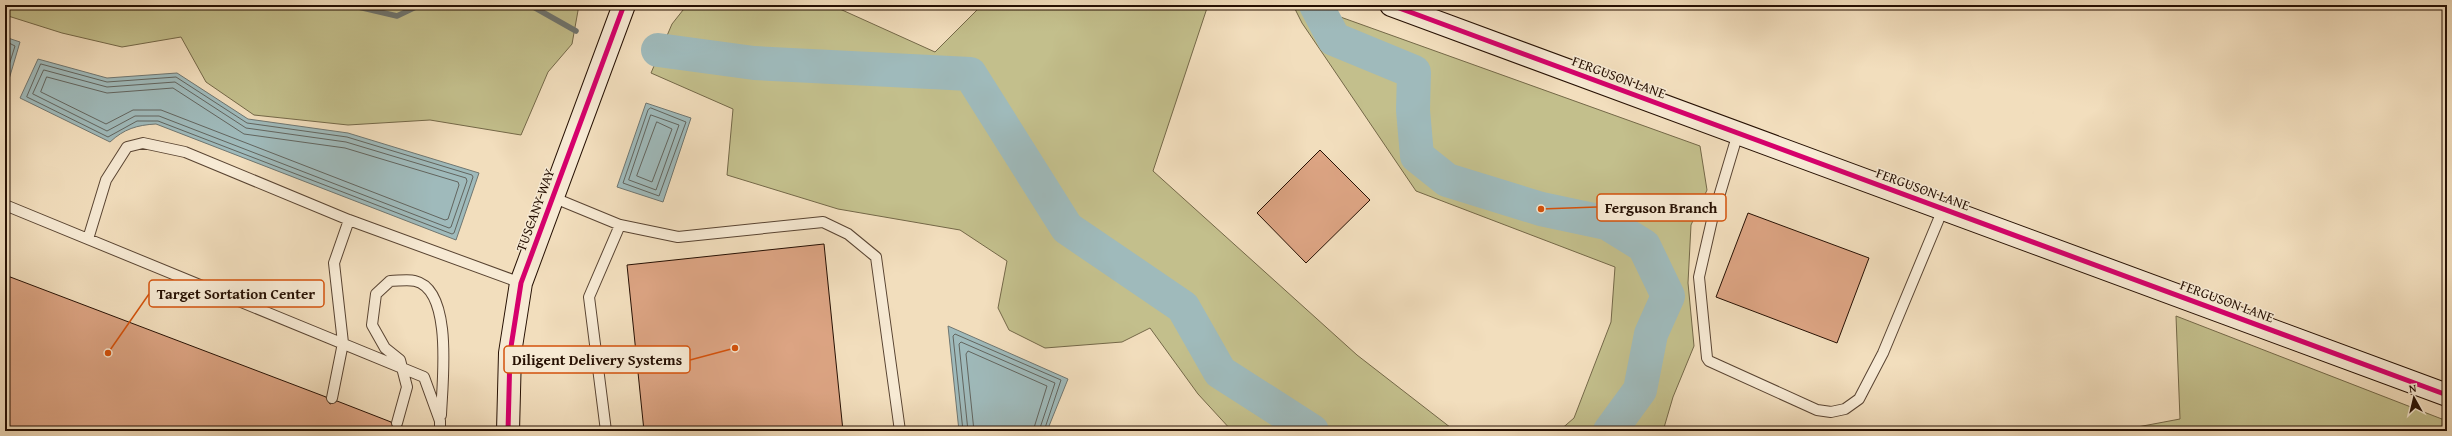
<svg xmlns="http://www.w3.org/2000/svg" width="2452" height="436" font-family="'Gentium Book Plus',serif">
<rect width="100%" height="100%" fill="#f2debd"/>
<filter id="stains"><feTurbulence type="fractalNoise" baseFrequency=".005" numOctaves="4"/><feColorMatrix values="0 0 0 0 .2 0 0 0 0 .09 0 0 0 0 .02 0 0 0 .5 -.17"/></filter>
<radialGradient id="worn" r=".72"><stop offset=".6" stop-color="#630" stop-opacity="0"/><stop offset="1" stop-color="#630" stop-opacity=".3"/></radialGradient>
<path fill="#c3bf8c" stroke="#746848" d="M5,5H579L572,44L548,72L521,135L430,120L348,125L254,115L206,82L181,37L122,47L62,33L5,15Z
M687,5H831L935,52L982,5H1208L1153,171L1357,355L1455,431H1232L1198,394L1150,328L1122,342L1045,348L1009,330L998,308L1007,261L960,230L838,209L727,175L733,109L651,73L672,24Z
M1293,5H1307L1700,146L1707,190L1691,225L1688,283L1694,346L1673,397L1663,431H1559L1574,418L1611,322L1615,267L1416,191L1302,23Z
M2176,316L2447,421V431H2116L2180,419Z"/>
<path fill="#9fbabb" stroke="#6f7671" d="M5,37L20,42L7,86L5,85Z
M38,59L107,78L177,73L248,119L348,133L479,173L456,240L156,124C137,125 124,129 110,142L20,98Z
M646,103L691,118L663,202L617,187Z
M948,326L1068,379L1047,431H959Z"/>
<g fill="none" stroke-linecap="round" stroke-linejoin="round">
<path stroke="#62655f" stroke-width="1" d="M5,41L15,46L5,78
M41,64L107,82L176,77L247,123L347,137L472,175L473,177L454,233L452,234L158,121H137L108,137L27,97Z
M44,70L107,87L175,82L246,128L346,142L466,178L467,181L451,227L449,228L159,116H135L107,131L33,94Z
M47,77L107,93L173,88L244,134L345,148L458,182L459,185L448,219L445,220L161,110H133L106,124L41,92Z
M651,108L686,122L659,196L623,183L648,110Z
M651,115L679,125L656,190L629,180Z
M657,122L672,129L652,182L637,176Z
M963,431L953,336L955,334L1061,380L1044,431
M968,431L959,344L961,342L1055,383L1039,431
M974,431L966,354L968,351L1047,386L1033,431"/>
<path stroke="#6f7671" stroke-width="5.5" d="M350,5L397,16L420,5
M530,5L576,31"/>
<path stroke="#9fbabb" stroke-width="34" d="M1316,5L1334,39L1414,72L1413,110L1417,156L1447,180L1541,209L1607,223L1644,246L1668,296L1651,334L1640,390L1610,431
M658,50L754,63L970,74L1067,228L1183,307L1220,372L1312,431"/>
</g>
<path fill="#dca483" stroke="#261003" d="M1320,150L1370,200L1306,263L1257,213Z
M1748,213L1869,258L1837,343L1716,297Z
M824,244L843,431H644L627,265Z
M5,275L326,397L330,404L337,401L391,422L395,429L402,426L411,431H5Z"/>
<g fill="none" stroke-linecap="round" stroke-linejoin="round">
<defs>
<path id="lane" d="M1738,133L1712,220L1699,277L1707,358L1709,361L1817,410L1831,412L1845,409L1859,399L1883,353L1943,209
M552,197L620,225L678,237L823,222L848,234L876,257L900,431
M5,205L424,377L440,421V431
M88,239L106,180L127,147L143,143L185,152L349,220L521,283
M332,398L343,343L334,263L349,220
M397,423L407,387L400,360L385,348L372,325L376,294L390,281C398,281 408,279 415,281C454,290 442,385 441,415
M606,431L589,297L620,225"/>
<path id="secondary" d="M1391,5L2447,395
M508,431L510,353L521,283L624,5"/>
</defs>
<use href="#lane" stroke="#594432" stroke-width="12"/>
<use href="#secondary" stroke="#261003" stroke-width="24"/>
<use href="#lane" stroke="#f7ead4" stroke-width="10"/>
<use href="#secondary" stroke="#f7ead4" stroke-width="22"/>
<defs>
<path id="cycleway" d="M1391,5L2447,395
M508,431L510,353L521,283L624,5"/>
</defs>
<use href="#cycleway" stroke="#f7ead4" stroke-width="8"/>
<use href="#cycleway" stroke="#d6006c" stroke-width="5"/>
</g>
<g text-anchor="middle" stroke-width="3" stroke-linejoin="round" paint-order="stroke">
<g font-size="14" fill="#261003" stroke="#f7ead4">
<text transform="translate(1619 77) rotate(20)" y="5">FERGUSON LANE</text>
<text transform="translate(1923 189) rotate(20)" y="5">FERGUSON LANE</text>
<text transform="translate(535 210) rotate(-70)" y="5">TUSCANY WAY</text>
<text transform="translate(2227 301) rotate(20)" y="5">FERGUSON LANE</text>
</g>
</g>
<path fill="none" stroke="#d5520b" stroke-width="1.5" d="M1541 209L1597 207M108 353L149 294M735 348L690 360"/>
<g fill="#d5520b" stroke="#f7ead4" stroke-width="1.5">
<circle cx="1541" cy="209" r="4"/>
<circle cx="108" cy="353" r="4"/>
<circle cx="735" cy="348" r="4"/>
</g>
<g fill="#f7ead4" stroke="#d5520b" stroke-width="1.5">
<rect x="1597" y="194" width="129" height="27" rx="4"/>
<rect x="149" y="280" width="175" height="27" rx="4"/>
<rect x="504" y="346" width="186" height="27" rx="4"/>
</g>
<g font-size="15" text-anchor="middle" font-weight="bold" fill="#261003">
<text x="1661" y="213">Ferguson Branch</text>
<text x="236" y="299">Target Sortation Center</text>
<text x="597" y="365">Diligent Delivery Systems</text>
</g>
<rect width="2452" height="436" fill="none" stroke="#f2debd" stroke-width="20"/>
<rect x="6" y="6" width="2440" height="424" fill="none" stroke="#261003" stroke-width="2"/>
<rect x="10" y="10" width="2432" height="416" fill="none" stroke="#261003"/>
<g transform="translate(2414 398) rotate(352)" stroke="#f7ead4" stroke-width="3" paint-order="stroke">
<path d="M0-3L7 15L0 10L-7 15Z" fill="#261003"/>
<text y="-6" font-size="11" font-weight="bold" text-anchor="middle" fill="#261003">N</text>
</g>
<rect width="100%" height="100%" filter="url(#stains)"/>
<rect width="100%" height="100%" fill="url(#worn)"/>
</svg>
